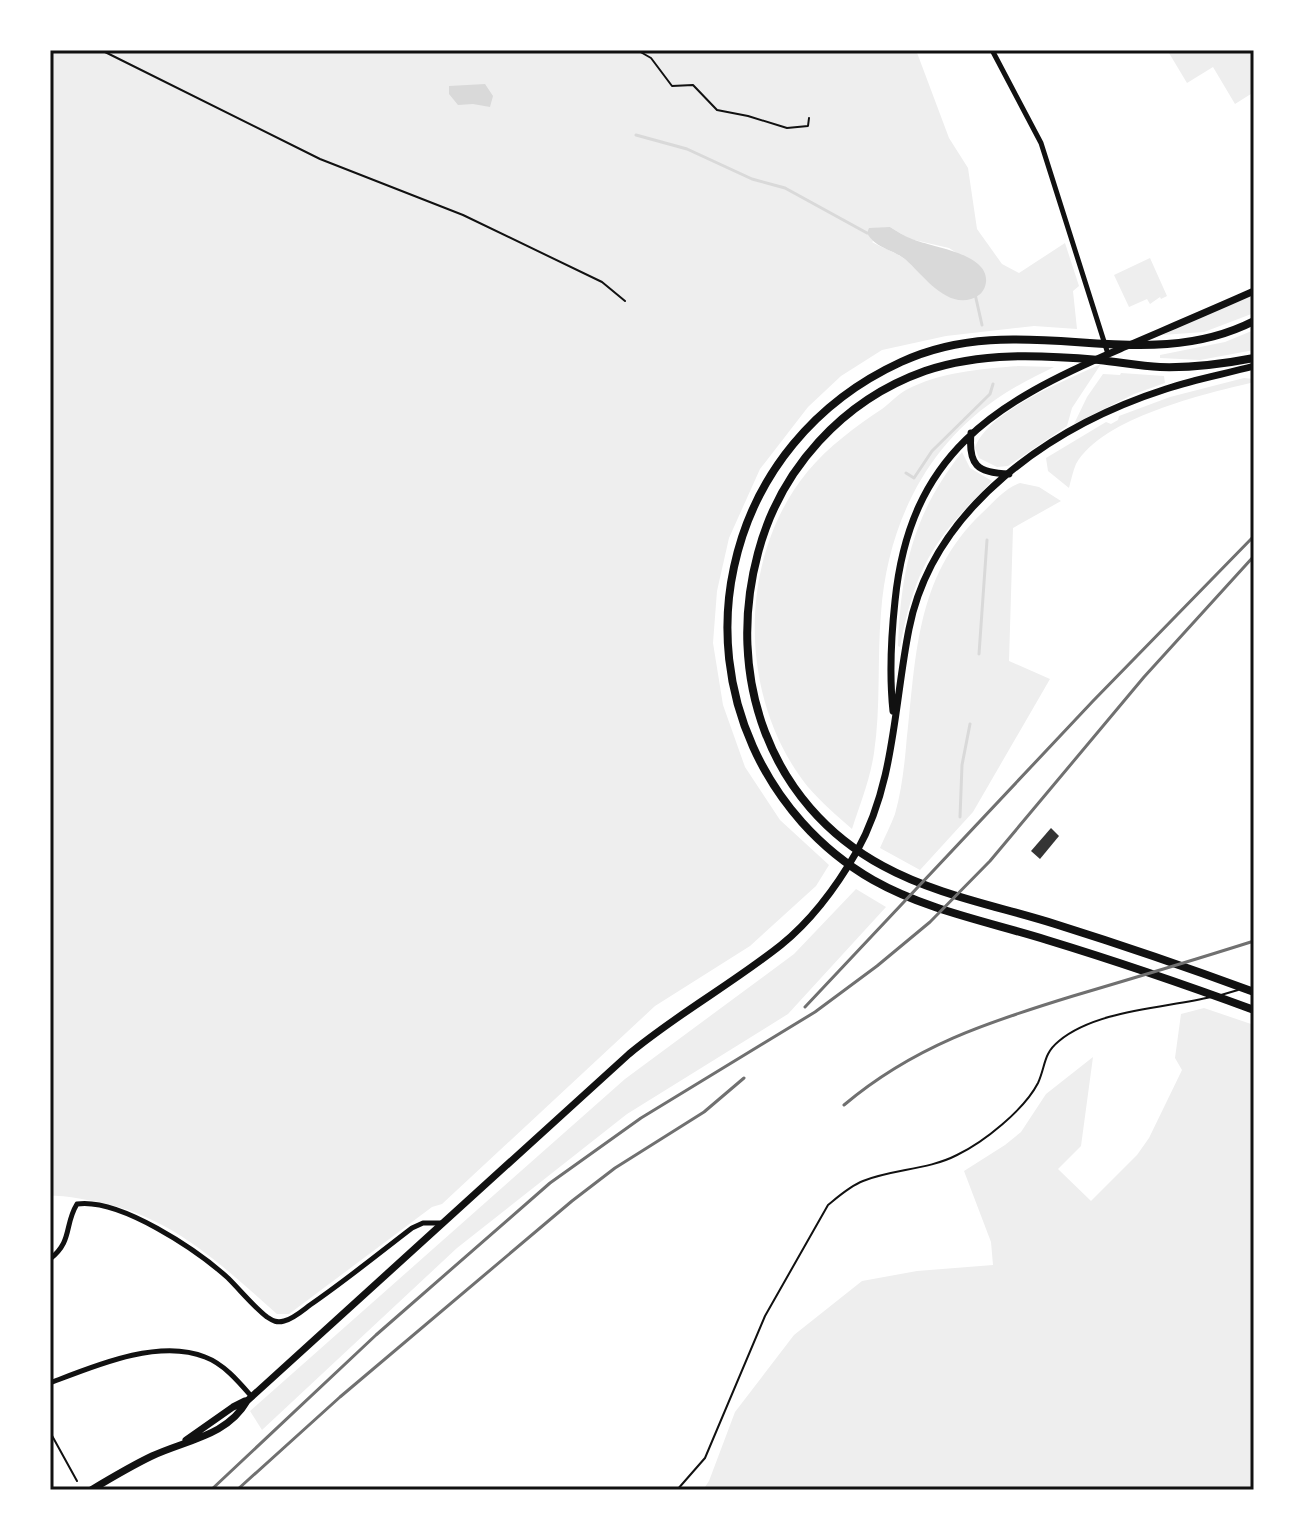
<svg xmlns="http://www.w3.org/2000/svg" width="1304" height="1540" font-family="'Exo 2',sans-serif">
<rect width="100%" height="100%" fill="#fff"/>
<path fill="#eee" fill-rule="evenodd" d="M50,50H916L949,138L968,168L977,229L1002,264L1019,273L1065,243L1079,286L1073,291L1077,329L1034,326L946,336L882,350L841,376L808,407L760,469L729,538L717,591L713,643L723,705L745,767L780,820L829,865L816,886L750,946L655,1006L442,1204L432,1207L289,1314H277C218,1262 168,1212 87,1200C75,1198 63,1195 50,1196ZM890,227L910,239L949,248L960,255L979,295C947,310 927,278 906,260C896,252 882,248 872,242Z
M1162,50H1254V92L1235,104L1213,67L1187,83L1169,53Z
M1150,258L1167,296L1161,299L1160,297L1150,304L1147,299L1129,307L1114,275Z
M1254,295V313L1204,332L1162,335Z
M1254,330V350L1200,360L1160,358V355L1225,342Z
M1101,364L1072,408L1067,426L1008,466L997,467L979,458L975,448C987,411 1067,380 1101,364Z
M1018,366L1054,367C1034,377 1013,387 995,400C924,449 887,528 881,613C877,659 881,707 874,753C870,780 860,804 852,829C837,816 821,802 808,787C738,700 736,558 808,471C828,447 856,426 882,409C890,403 897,395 906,390C940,372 980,369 1018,366Z
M1121,373L1164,376L1165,383L1134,394L1074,424L1087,397L1103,374L1120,375Z
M1244,378L1254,379V382C1205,394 1103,417 1076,464C1073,471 1071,480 1069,488L1048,471L1046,458L1106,422L1111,424L1118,420L1119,416L1170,397Z
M962,452L970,468L992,481C934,540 916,564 900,647L898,646C901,569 913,514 962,452Z
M1020,483L1039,487L1061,501L1013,528L1009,661L1050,679L973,812L920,870L880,848C885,836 891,825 895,814C901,793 904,769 906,747C916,661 914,577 982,513C994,502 1004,489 1020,483Z
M856,889L886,907L788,1014L627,1114L457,1248L262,1430L250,1411L625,1079L794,954Z
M1204,1008L1254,1025V1490H703L709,1481L735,1412L794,1335L862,1281L917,1271L993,1265L991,1242L964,1171L1005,1145L1021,1132L1046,1094L1093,1057L1081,1146L1058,1169L1091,1201L1137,1155L1149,1138L1182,1070L1175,1058L1181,1014Z"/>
<path fill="#d9d9d9" d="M485,84L493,96L490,107L473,104L458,105L449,94V86Z
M890,227C897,231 904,236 912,239C930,247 989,253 986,282C985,291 979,297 971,299C945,307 923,275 906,260C893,249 876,249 867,233L869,228Z"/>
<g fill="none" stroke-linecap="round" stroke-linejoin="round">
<path stroke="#d9d9d9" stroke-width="3" d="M636,135L687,149L752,179L785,188L867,233
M975,294L982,325
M906,473L914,478L932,451L990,394L993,384
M979,654L987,540
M960,817L962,765L970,724"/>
</g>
<path fill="#353535" d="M1051,828L1059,836L1040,859L1031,851Z"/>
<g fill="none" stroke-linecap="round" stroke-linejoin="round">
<path stroke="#111" stroke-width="2" d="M101,50L320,159L463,215L602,282L625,301
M637,50L651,58L672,86L693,85L717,110L748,116L787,128L808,126L809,118
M50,1432L77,1481"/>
<path stroke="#111" stroke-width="2" d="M1221,995L1238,990
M677,1490L705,1458L765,1316L828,1205C839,1196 850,1186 863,1181C893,1169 928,1170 957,1155C984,1142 1024,1110 1038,1083C1046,1065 1043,1054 1059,1041C1096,1010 1165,1008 1211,997"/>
<path stroke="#111" stroke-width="5" d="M992,50L1041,143L1108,354
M50,1259C73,1241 64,1225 77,1204C120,1198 197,1250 228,1278C241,1291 253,1306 267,1317C273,1321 277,1323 284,1321C293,1319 302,1311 310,1305C345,1281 378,1254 412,1228L423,1223H443
M50,1383C94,1366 159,1338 205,1357C224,1364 239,1382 252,1397"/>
<path stroke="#111" stroke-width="7" d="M971,433C968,465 977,473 1009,474
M893,711C889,674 891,638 895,601C910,453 994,403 1120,349C1164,330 1209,311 1254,291
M186,1440L233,1407L245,1401
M91,1490C111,1478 131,1466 152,1456C186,1440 227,1436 247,1401L629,1054C677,1014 732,984 781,945C812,920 837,886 857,851C895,783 894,704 909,629C933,506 1054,425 1166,389C1195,379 1225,374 1254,366"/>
<path stroke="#111" stroke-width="8" d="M1254,321C1140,379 1021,306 901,362C816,401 754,474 734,567C707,690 765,818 873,880C926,910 989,922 1047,940C1116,961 1186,985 1254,1010
M1254,358C1223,364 1191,368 1160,367C1140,366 1119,362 1099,360C1041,355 981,352 925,371C843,400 780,469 758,553C725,675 768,804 883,866C936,895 998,906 1055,924C1122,945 1189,968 1254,992"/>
<path stroke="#707070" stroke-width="3" d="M805,1007L1093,701L1254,536
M844,1105C914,1046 988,1022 1073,996C1134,978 1194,960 1254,941
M211,1490L376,1335L550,1183L641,1118L815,1012L877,966L930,922L990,861L1144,677L1254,556
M237,1490L340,1397L572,1201L615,1168L704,1112L744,1078"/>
</g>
<rect width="1304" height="1540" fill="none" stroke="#ffffff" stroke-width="104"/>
<rect x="52" y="52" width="1200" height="1436" fill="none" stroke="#111" stroke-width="3"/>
</svg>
